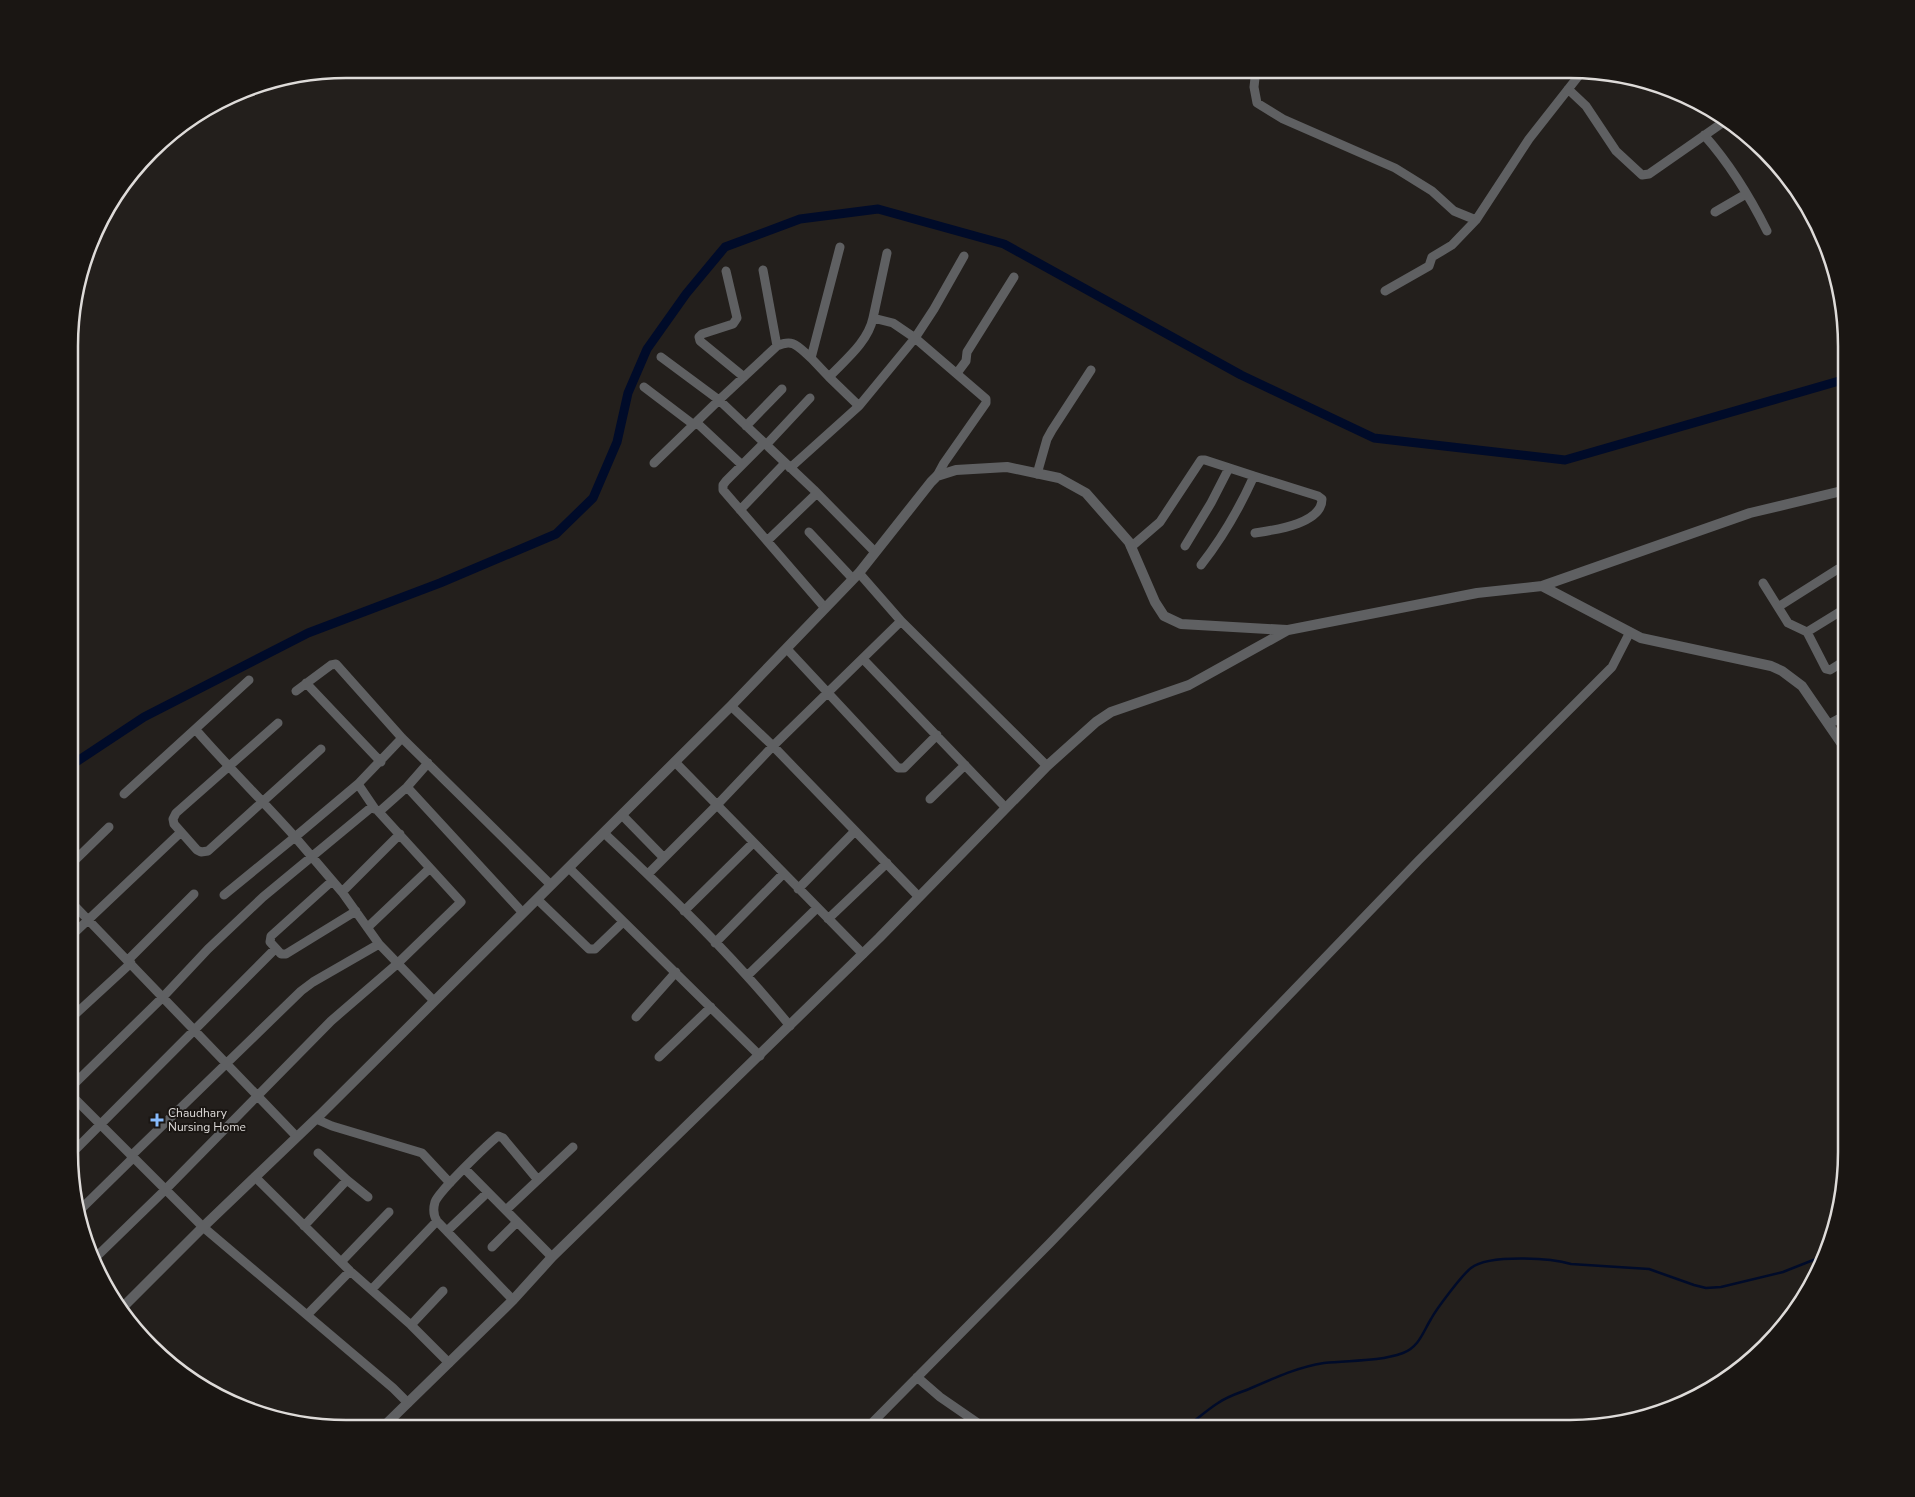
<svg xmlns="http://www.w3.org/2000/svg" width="1915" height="1497" font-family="'Nunito Sans',sans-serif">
<rect width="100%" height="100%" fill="#231f1c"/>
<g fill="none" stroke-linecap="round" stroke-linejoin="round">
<path stroke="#000b29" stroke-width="2.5" d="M1185,1428C1196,1420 1207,1410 1218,1403C1228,1396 1239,1393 1249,1389C1274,1378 1298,1367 1324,1363C1351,1360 1378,1362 1403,1353C1419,1347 1423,1332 1431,1319C1437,1308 1462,1275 1471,1268C1489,1254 1551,1258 1571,1264L1649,1269L1694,1285L1706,1288L1721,1287L1783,1272L1826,1255"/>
<path stroke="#000b29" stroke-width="9" d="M70,766L144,717L308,633L440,583L556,534L593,498L617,442L628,393L647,349L686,294L725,247L800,219L878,209L1004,244L1241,375L1374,438L1565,460L1846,379"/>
<path stroke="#5f6062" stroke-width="9" d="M1256,69L1254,87L1257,103L1283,119L1395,168L1432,191L1454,211L1476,220
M1568,89L1586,106L1616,151L1642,175L1649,174L1725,121
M1704,135C1729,163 1750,197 1767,231
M1749,136L1762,153
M1715,212L1746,194
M763,270L777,346
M726,271L737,318L733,324L702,334L699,337L700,341L744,377
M1385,291L1429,266L1432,257L1452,245L1476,220L1529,139L1584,69
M873,318L893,323L915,338L859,406L829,377C845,360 868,342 873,318L887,253
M811,358C798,347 794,338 777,346L719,400L814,490L875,552
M957,373L966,361L967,352L1014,277
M829,377L811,358L840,247
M644,387L694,425
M696,422L742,465
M746,426L782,389
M764,443L726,481L723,485V490L825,608
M766,445L810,398
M654,463L719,400L661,357
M790,468L859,406
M1037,474L1047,439L1052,430L1091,370
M937,476L944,463L986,403V399L915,338L934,309L964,256
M1254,476L1318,496L1322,499C1322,524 1274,530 1255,533
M740,510L785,463
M809,532L853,579
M767,541L817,493
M1185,546L1211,503L1229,468
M1131,547L1160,522L1201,460H1205L1254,476C1240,507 1223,537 1201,565
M859,573L901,621L1047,766
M1763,583L1788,623L1807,632L1826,669L1830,670L1846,660
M1778,607L1838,569
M1807,632L1846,608
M787,649L898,768H904L937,735
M863,659L1006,808
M306,683L381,762
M296,691L331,665L336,664L402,738L551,885
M731,706L773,746L919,897
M278,723L176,813L173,819L174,824L197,850L201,852L208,851L321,749
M1829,724L1846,715
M196,730C228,767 263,801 295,837L224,895
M402,738L358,784L295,837L342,892L379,944L434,1001
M675,762L863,954
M358,784L375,809L380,811L407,787L428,763
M407,787L523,913
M124,794L249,680
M930,799L965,765
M622,815L664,858
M604,833C669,894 734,957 790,1026
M70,865L109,827
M569,868L760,1056
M648,874L717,805L773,746L901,621
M332,881L271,936L270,942L281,954H286L356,911
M798,889L855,831
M342,892L400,834
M537,899L589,949H595L623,922
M70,901L297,1137
M684,911L753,843
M828,919L887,863
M368,927L430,868
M70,937L180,833
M715,943L783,874
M128,960L194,894
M747,976L817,908
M636,1017L676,972
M70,1019L131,963
M659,1057L711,1007
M70,1088L163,997L208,949L263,897L373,806
M70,1094L203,1227L393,1388L408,1403
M316,1119L332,1126L422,1153L450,1183
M318,1153L347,1180L368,1197
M69,1156L275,949
M131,1156L301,991L313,982L379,944
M465,1169L552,1257
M255,1177L350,1271L411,1325L449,1363
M80,1210L133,1158
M506,1210L573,1147
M304,1226L347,1180
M447,1231L488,1192
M492,1247L517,1222
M94,1259L165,1190L331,1021L397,964L461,902L378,811
M341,1262L389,1212
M372,1289L437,1221
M513,1300L437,1221C433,1215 433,1209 435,1202C439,1191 487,1145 498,1136L503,1138L538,1180
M307,1315L350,1271
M411,1325L443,1291
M917,1377L940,1397L985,1428
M867,1428L1050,1243L1419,860L1612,667L1630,632"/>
<path stroke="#5f6062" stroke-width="10" d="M1542,586L1641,638L1771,666L1782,671L1802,686L1846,750
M123,1307L203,1227L321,1114L731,706L859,573L931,482L937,476L956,470L1007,467L1059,478L1086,493L1129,542L1155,602L1164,616L1181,624L1287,630
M382,1428L513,1300L552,1257L879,938L1047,766L1096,722L1111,712L1189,685L1288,630L1477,593L1542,586L1750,513L1846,490"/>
</g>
<path fill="#87bbfc" stroke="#1a1613" stroke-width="2" d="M154.5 1112.5h5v5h5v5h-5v5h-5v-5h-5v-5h5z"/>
<g text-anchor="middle" stroke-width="4" stroke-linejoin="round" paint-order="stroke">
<g font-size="12" fill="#dedbd9" stroke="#1a1613" text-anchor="start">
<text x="168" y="1117">Chaudhary<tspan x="168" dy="14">Nursing Home</tspan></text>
</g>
</g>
<path d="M0 0H1915V1497H0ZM346 78H1570A268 268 0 0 1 1838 346V1152A268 268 0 0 1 1570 1420H346A268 268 0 0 1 78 1152V346A268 268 0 0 1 346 78Z" fill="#1a1613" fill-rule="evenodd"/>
<path fill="none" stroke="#dedbd9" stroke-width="2.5" d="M346 78H1570A268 268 0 0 1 1838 346V1152A268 268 0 0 1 1570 1420H346A268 268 0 0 1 78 1152V346A268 268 0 0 1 346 78Z"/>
</svg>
